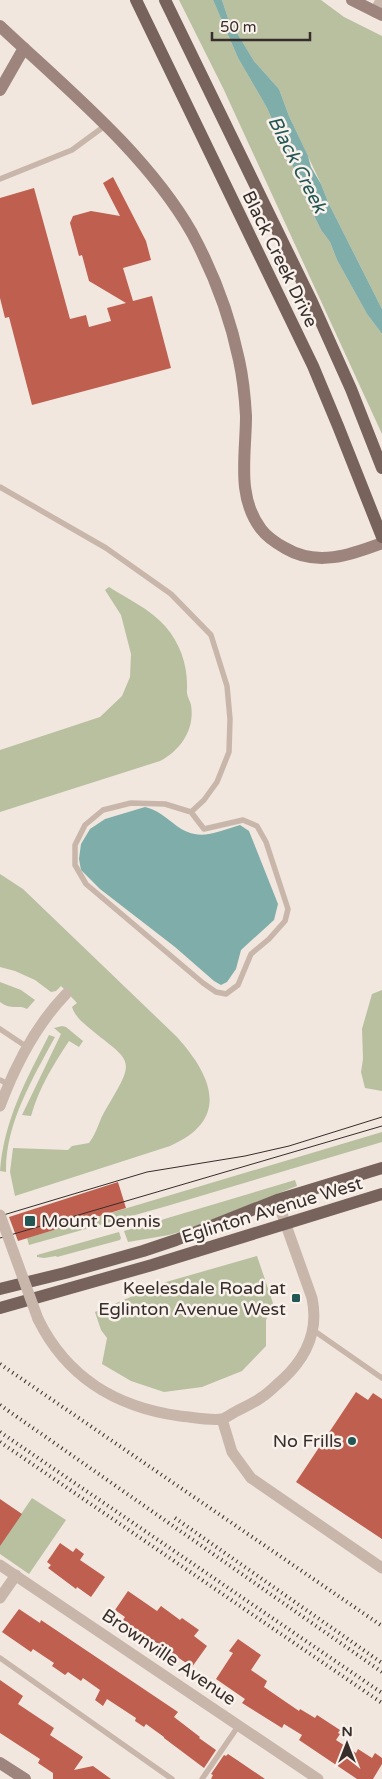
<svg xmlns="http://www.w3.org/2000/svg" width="382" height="1779" font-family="'Varela Round',sans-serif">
<rect width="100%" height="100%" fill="#f1e7df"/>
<path fill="#b8c09f" d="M179,0H213L238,58L267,108L290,159L304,195L321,230L330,242L337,260L367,314L382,334V434L224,90Z
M222,0H321L344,17L382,36V309L329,204L321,184L289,116L279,89L254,61L228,18Z
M109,587C128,599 150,609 165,626C181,644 188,667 187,690C186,695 190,700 191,705C195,729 181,750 160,761L0,812V750L100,717L122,696L130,677L131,654L121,615L105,590Z
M0,874L23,889L177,1037C212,1076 231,1119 170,1146L15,1196L10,1172L13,1148L68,1150L72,1146L89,1143C97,1133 99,1120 106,1109C138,1056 131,1063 88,1027C81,1021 75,1016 72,1007L77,1003L61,986L56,991L51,992L35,980L15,971L0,967Z
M0,982L21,990L35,1000L27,1009C18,1004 12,1011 0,1002Z
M382,990V1091L365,1088L361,1072L363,1059L362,1029L372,994Z
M62,1026L66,1027L83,1041L79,1047L69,1041C53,1065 39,1088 31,1116L22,1115L61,1034L54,1028Z
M49,1035L55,1037C33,1078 5,1124 6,1172L0,1171C4,1120 26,1080 49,1035Z
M382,1132V1142L167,1206L29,1245L27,1238Z
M295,1180L297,1186L186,1230L169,1235L128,1242L124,1231Z
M119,1232L121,1238L120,1240L57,1257L56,1256L44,1258L37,1257V1255Z
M257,1256L274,1306L266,1320V1346L242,1371L202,1387L164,1392L131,1381L102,1364L107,1338L101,1330L95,1312L166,1282Z
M32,1498L66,1520L29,1574L0,1554V1545Z"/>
<path fill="#7fadaa" d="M213,0H222L228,18L254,61L279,89L289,116L308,156L311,167L321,184L329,204L382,309V334L367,314L337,260L330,242L321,230L304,195L290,159L267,108L238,58Z
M145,807C157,810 164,816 173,823C197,843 213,833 240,825L249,831L278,904L274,920L241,950L236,969L227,982L221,985L214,981L175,947L100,889L81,870L79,859L81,844L90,829L105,819Z"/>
<path fill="#bf5f4f" d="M113,177L146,241L151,260L123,268L133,301L152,296L171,368L32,405L9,317L5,318L0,298V198L34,188L70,319L86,315L89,327L111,321L107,308L126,303L89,281L82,255L79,256L70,223L73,216L91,211L120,216L103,183Z
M118,1182L126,1208L18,1241L9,1217Z
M356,1392L368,1400L373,1393L382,1399V1539L296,1482Z
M0,1499L22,1514L0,1546Z
M60,1543L73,1552L76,1548L84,1554L80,1560L105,1577L91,1597L77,1587L76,1589L48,1568L51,1565L47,1562Z
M128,1591L157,1611L161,1606L180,1620L182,1618L199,1630L194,1636L207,1646L192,1667L123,1620L125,1617L115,1610Z
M19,1609L40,1623L41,1620L178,1712L174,1717L200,1737L199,1738L216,1750L204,1768L164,1738V1737L146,1724L144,1727L135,1721L136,1718L107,1699L103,1706L95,1700L100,1690L83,1678L81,1681L68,1672L65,1675L52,1666L54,1663L33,1649L31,1652L2,1632Z
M238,1639L261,1655L251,1670L267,1681L264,1687L299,1711L300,1709L315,1718L317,1715L340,1730L338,1733L340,1734L336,1740L356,1753L358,1749L372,1758L375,1753L382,1758V1764L373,1779H357L299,1740L302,1735L284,1724L282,1728L242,1703L245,1699L216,1679L233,1653L229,1651Z
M0,1680L23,1696L18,1704L54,1728L50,1735L83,1757L74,1770L93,1766L111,1779H53V1773L38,1763L40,1759L0,1733Z
M228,1754L237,1760L265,1779H211L213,1775L211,1774L224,1755L226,1756Z"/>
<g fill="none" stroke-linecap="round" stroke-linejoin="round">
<path stroke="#c9b6ab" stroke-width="5.5" d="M0,179L72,150L106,125
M0,487L106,548L171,594L211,635L227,686L230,719L229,752L217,782L204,800L191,812
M131,803L165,804L191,812L204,829L243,820L257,826L266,842L288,909L285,921L269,939L251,954L238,985L226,994L216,992L203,983L86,884L75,865V845L85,825L103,810Z
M0,1029L27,1047
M0,1080L8,1084
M313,1330L382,1378
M0,1658L172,1779
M202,1779L239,1725"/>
<path stroke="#c9b6ab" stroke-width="11" d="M375,12L381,0
M0,1106C15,1066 36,1025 66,994
M38,1319C67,1378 116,1407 180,1416C191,1417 211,1421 222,1419C226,1418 231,1414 235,1412C244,1407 254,1403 262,1397C269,1393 276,1385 282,1380C306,1358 319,1331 312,1298L277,1200
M222,1419L232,1452L251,1478L382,1568
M0,1565L318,1779
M0,1598L16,1575"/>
<path stroke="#9d857d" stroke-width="12" d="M352,0L382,15
M0,26C66,88 147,154 192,233C213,272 230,317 239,360C243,378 245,398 246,416C246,455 236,496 261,529C267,537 276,543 285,548C317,567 350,555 382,543
M0,90L24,48
M0,1763L25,1779"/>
<path stroke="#78635c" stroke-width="12" d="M136,0L313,366L338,426L382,537
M165,0L312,302L351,389L382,468
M0,1289L65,1273L143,1251L176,1240L277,1200L382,1168
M0,1308L152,1265L382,1194"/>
<path stroke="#372d2a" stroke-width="1" d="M0,1216L147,1172L245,1156L289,1146L382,1117
M0,1238L382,1126"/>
<path stroke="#372d2a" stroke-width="4" stroke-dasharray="1 4" stroke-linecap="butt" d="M0,1364L382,1626
M0,1405L382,1672
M0,1432L382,1693
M0,1442L382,1703
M175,1518L382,1663"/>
<path stroke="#c9b6ab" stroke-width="11" d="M0,1215L38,1319"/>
</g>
<g fill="#225755" stroke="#f9f1eb" stroke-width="2">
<rect x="24" y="1215" width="12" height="12" rx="2.5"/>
<rect x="291" y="1293" width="10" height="10" rx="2.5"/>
<circle cx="352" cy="1441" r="5"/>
</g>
<g text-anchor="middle" stroke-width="5" stroke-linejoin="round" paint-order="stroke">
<g font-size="18" fill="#372d2a" stroke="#f9f1eb">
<text transform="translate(280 259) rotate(64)" y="6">Black Creek Drive</text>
<text transform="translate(272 1210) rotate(-17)" y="6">Eglinton Avenue West</text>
<text transform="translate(169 1657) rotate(34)" y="6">Brownville Avenue</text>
</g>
<g font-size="18" fill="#372d2a" stroke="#f9f1eb" text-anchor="end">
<text x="41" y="1227" text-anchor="start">Mount Dennis</text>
<text x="286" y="1294">Keelesdale Road at<tspan x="286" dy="21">Eglinton Avenue West</tspan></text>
<text x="342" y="1447">No Frills</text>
</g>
<g font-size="19" font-style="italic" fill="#225755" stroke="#f9f1eb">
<text transform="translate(298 164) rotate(63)" y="7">Black Creek</text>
</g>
</g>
<g transform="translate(347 1744)" stroke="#f9f1eb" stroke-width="4" paint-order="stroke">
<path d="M0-4L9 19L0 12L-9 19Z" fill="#372d2a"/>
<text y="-8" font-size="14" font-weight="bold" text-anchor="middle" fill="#372d2a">N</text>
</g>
<path d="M212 32v8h98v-8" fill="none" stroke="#372d2a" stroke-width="2.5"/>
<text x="220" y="32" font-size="15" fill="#372d2a" stroke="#f9f1eb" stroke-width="4" paint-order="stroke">50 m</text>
</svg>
